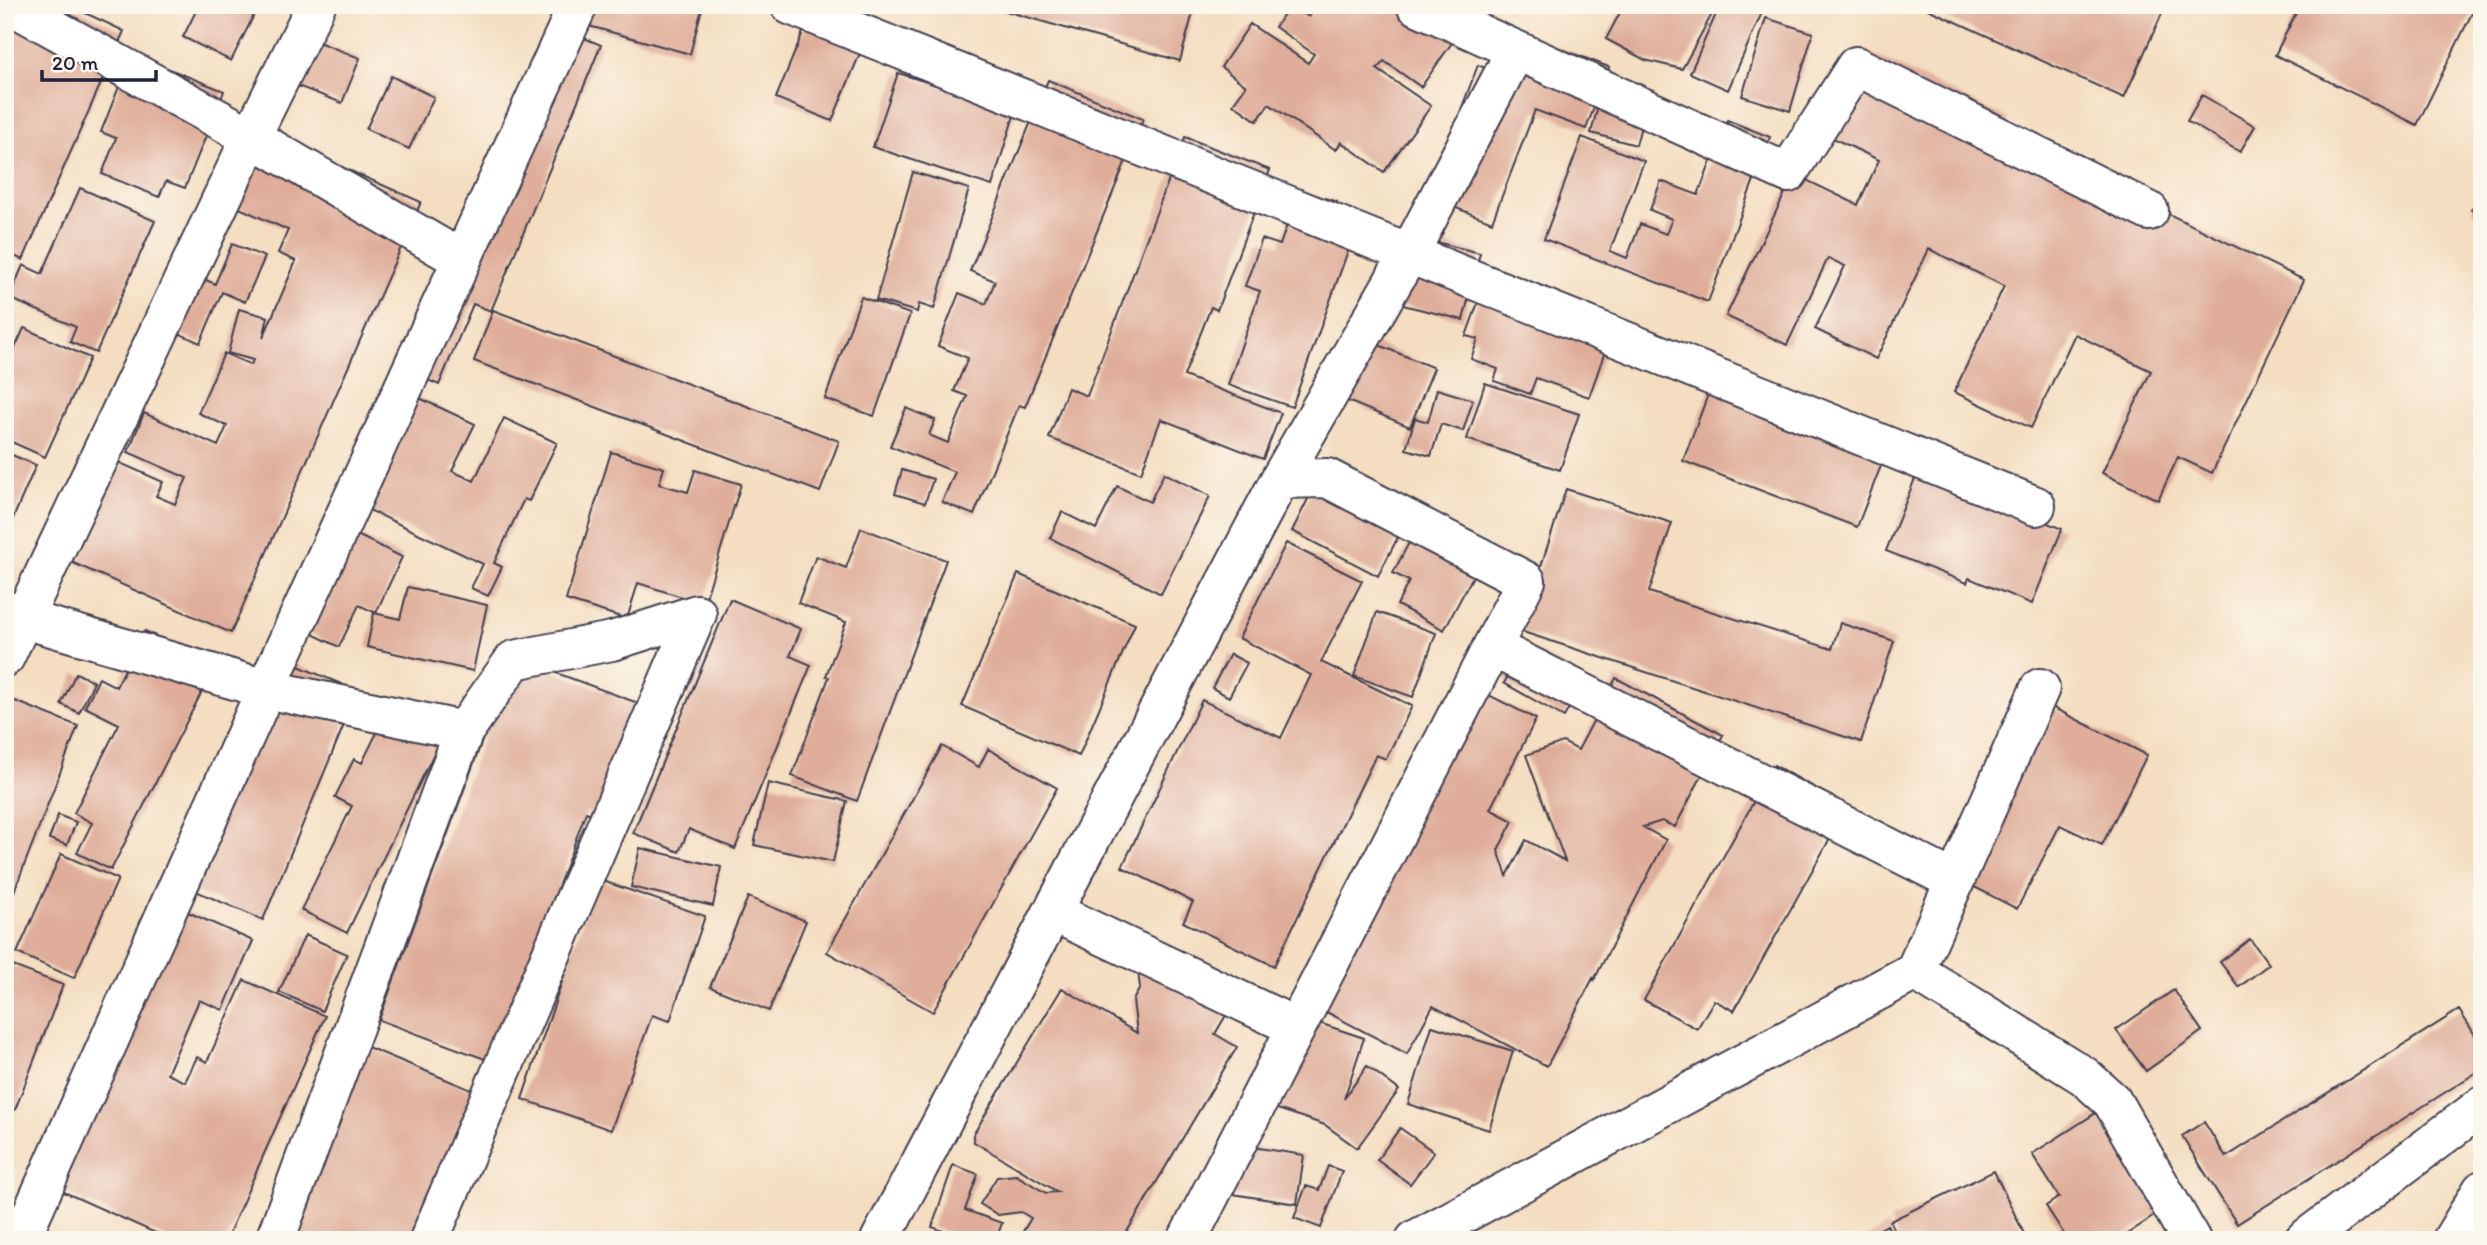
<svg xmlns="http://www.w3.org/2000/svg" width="2487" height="1245" font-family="Itim,sans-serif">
<rect width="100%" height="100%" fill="#fbf7ec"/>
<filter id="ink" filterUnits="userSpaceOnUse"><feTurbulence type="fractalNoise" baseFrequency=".0143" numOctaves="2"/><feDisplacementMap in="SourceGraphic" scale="14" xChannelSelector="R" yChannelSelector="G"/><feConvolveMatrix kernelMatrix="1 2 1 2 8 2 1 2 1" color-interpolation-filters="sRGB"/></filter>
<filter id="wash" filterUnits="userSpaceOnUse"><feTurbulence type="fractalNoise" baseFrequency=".00686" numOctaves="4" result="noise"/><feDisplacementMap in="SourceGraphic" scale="28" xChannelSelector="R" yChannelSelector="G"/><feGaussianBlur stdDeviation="1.57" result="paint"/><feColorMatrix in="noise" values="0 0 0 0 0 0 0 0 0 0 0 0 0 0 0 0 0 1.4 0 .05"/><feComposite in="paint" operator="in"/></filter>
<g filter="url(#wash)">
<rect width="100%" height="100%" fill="#f4ddc0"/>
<g id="blocks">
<path fill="#dfad9a" d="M24,5H68L124,31L23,260L5,252V47Z
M199,5H259L231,61L183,37Z
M575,5H703L690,54L571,21Z
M814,5L871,27L832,121L776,98Z
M985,5H1195L1180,61Z
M1290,5L1309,17L1318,5H1459L1472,14L1421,87L1384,61L1377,69L1431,106L1384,172L1341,142L1336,150L1269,104L1257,121L1233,104L1246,86L1221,67L1250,24L1308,63L1314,54L1275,27Z
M1624,5H1717L1682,69L1645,60L1606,39Z
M1720,5H1758L1764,8L1728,90L1690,73Z
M1919,5H2161L2165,7L2124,98Z
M2300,5H2476L2417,125L2275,55Z
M1766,18L1813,33L1790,111L1742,96Z
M555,26L601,45L491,311L473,304L439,385L412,373Z
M1519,33L1609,67L1586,129L1535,110L1492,222L1428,197L1478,65L1503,75Z
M305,37L360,58L342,103L287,82Z
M1858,47L2009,119L2003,133L2304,280L2212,473L2178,457L2158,500L2102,473L2151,371L2075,334L2031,428L1954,392L2004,286L1929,249L1876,359L1815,329L1845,266L1828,258L1787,345L1726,316L1794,174L1858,205L1879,160L1818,131Z
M132,54L224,91L185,188L166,181L159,197L102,174L116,138L101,132Z
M898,73L955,91L1021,93L992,186L873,147Z
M391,76L434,97L409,149L366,129Z
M1048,80L1143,119L1025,407L1019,405L974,515L942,502L955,472L890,446L906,408L935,420L929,435L948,443L967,396L954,391L968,358L938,346L959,293L986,304L995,281L970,271Z
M1603,87L1648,99L1636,145L1591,133Z
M2202,95L2255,126L2240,152L2187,121Z
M1727,120L1770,137L1708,302L1544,239L1582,137L1644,161L1610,251L1627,258L1640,224L1666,234L1672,219L1650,210L1661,181L1698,195Z
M258,130L421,202L231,633L62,558L107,457L163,482L156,496L175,504L187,478L128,452L144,413L218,446L227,426L198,413L224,353L251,365L253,360L228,353L239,309L268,317L263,338L296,261L278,253L288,230L226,202Z
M1185,137L1270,170L1217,310L1211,307L1184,376L1281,413L1263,459L1161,419L1141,473L1049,438L1068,388L1087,396Z
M913,172L969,189L934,309L919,304L917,312L876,300Z
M80,188L155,221L96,353L70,342L76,327L9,298L23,265L42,274Z
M1299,190L1337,202L1329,225L1354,234L1292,407L1228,385L1260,291L1245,286L1262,239L1280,245Z
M2482,192V216L2471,210Z
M1408,235L1480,253L1463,320L1391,302Z
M232,244L265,257L245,302L222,292L200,343L167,328L190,273L215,284Z
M1488,275L1613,329L1589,397L1536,378L1530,394L1494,381L1498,369L1471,359L1478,339L1466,336Z
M861,297L910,314L874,416L825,399Z
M493,310L839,441L820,492L474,361Z
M24,328L90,358L45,457L5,439V386L10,376L5,374V370Z
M1362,338L1434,368L1410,427L1338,397Z
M1718,368L1893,435L1857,527L1683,461Z
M1485,383L1579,414L1560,470L1467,439Z
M396,387L475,424L452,471L474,481L504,418L557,443L529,501L524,499L494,563L502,567L488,596L471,588L483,564L359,505L347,530L402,557L376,613L359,605L339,647L286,621Z
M1437,389L1473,400L1463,431L1441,424L1431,456L1406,449L1415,418L1428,422Z
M5,452L36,465L5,537Z
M611,452L664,468L659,484L688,492L695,470L741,484L704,604L638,583L627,619L566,600Z
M1922,461L2000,503L2062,529L2032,604L1969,578L1967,583L1886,551Z
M1323,469L1410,514L1378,576L1292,531Z
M902,470L933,479L925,503L895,494Z
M1164,473L1210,496L1161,594L1050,538L1062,512L1096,529L1117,486L1150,502Z
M1566,489L1672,523L1649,592L1832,649L1840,623L1894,641L1861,742L1520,631Z
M861,528L946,560L857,801L792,776L829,677L826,676L846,622L798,603L816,556L846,568Z
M1415,531L1479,565L1444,630L1397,605L1409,581L1393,573Z
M1286,543L1362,581L1321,662L1412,706L1386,759L1376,755L1274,966L1183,922L1193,902L1122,867L1202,700L1281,738L1311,675L1239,638Z
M1018,574L1135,624L1079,756L962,706Z
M408,587L487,605L473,671L367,647L374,613L400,619Z
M730,599L801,629L790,656L811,665L735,849L689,829L679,852L633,833Z
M1377,612L1436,633L1413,697L1354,676Z
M145,631L215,666L111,870L77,853L92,823L74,813L119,724L85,707L99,678L116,687Z
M1525,646L1585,679L1564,717L1504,683Z
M265,652L358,691L263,920L170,880Z
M1230,654L1247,663L1229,697L1212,688Z
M513,657L638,703L596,816L586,812L493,1062L379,1020Z
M76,673L94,682L79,713L61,704Z
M1616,678L1723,735L1675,827L1662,821L1643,827L1666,840L1594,980L1593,978L1547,1066L1433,1006L1407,1054L1313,1005L1483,692L1536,719L1490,809L1513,821L1498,850L1507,876L1526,840L1565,861L1526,755L1563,742L1578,750Z
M5,697L78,726L5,915Z
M2040,701L2147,755L2102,845L2060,825L2017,909L1953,876Z
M387,712L441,739L347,933L301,910L352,806L335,797L354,759L362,763Z
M942,746L979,767L988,749L1057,788L933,1012L827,952Z
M1774,765L1848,806L1734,1011L1714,1000L1697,1029L1644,1000Z
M768,783L847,801L833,862L754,845Z
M58,815L76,822L67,845L49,839Z
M640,848L721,867L713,906L631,887Z
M61,854L118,879L74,978L17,953Z
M597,879L705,916L670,1021L652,1015L611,1130L522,1099Z
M748,897L806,921L769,1011L710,987Z
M161,900L253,941L223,1010L199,1000L167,1074L185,1082L197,1057L207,1062L244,980L325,1016L226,1240H171L37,1180Z
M305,935L347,954L322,1011L279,992Z
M1134,936L1236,998L1215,1034L1237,1047L1122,1240H1018L1031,1218L1021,1212L998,1215L980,1204L997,1177L1016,1175L1046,1193L1058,1192L974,1142L973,1135L1062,988L1137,1033L1133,1000L1140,988Z
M2250,939L2269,964L2239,987L2220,962Z
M5,963L63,985L15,1110L5,1106Z
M2174,990L2202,1031L2146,1071L2116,1030Z
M2459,1010L2482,1046V1069L2237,1224L2182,1136L2204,1122L2226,1157Z
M1289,1013L1364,1038L1344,1099L1367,1066L1399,1090L1357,1148L1325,1125L1254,1101Z
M1432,1026L1513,1051L1489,1130L1408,1104Z
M353,1041L479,1093L419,1240H272Z
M2096,1113L2160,1212L2118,1240H2068L2046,1206L2059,1197L2032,1154Z
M1400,1128L1434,1152L1410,1184L1377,1160Z
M1226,1143L1304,1155L1297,1204L1219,1192Z
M953,1165L978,1174L965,1210L1002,1223L996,1240H968L932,1227Z
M1328,1166L1342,1171L1321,1228L1294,1218L1306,1186L1319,1190Z
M1994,1171L2027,1240H1899L1890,1221Z
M1887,1225L1896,1240H1861Z"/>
</g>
</g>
<g filter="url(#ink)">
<use href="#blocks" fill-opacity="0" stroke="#423e4f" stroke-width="2"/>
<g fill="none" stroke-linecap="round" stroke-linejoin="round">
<defs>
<path id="street" d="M11,5L251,137L462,260
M790,5L2036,506
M1416,5L1788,173L1856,66L2149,211
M1280,479L1409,254L1516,50
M5,610L24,619L266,689L464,731L275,1240
M1492,647L1955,881
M5,657L251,137L316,5
M464,731L514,660L612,641L697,614
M1053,912L1296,1027
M1915,971L2040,688
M20,1240L266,689L578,5
M429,1240L697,614
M880,1240L1280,479L1327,478L1526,581L1187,1240
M1415,1240L1915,971L2084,1076L2112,1101L2191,1240
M2304,1240L2482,1106
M2452,1240L2482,1190"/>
</defs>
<use href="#street" stroke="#423e4f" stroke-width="42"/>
<use href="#street" stroke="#fff" stroke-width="38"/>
</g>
</g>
<rect width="2487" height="1245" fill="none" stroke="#fbf7ec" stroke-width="28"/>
<path d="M42 70v10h114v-10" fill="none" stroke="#22223b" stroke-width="3.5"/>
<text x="52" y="70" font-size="21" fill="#22223b" stroke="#fbf7ec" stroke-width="5" paint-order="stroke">20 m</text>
</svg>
